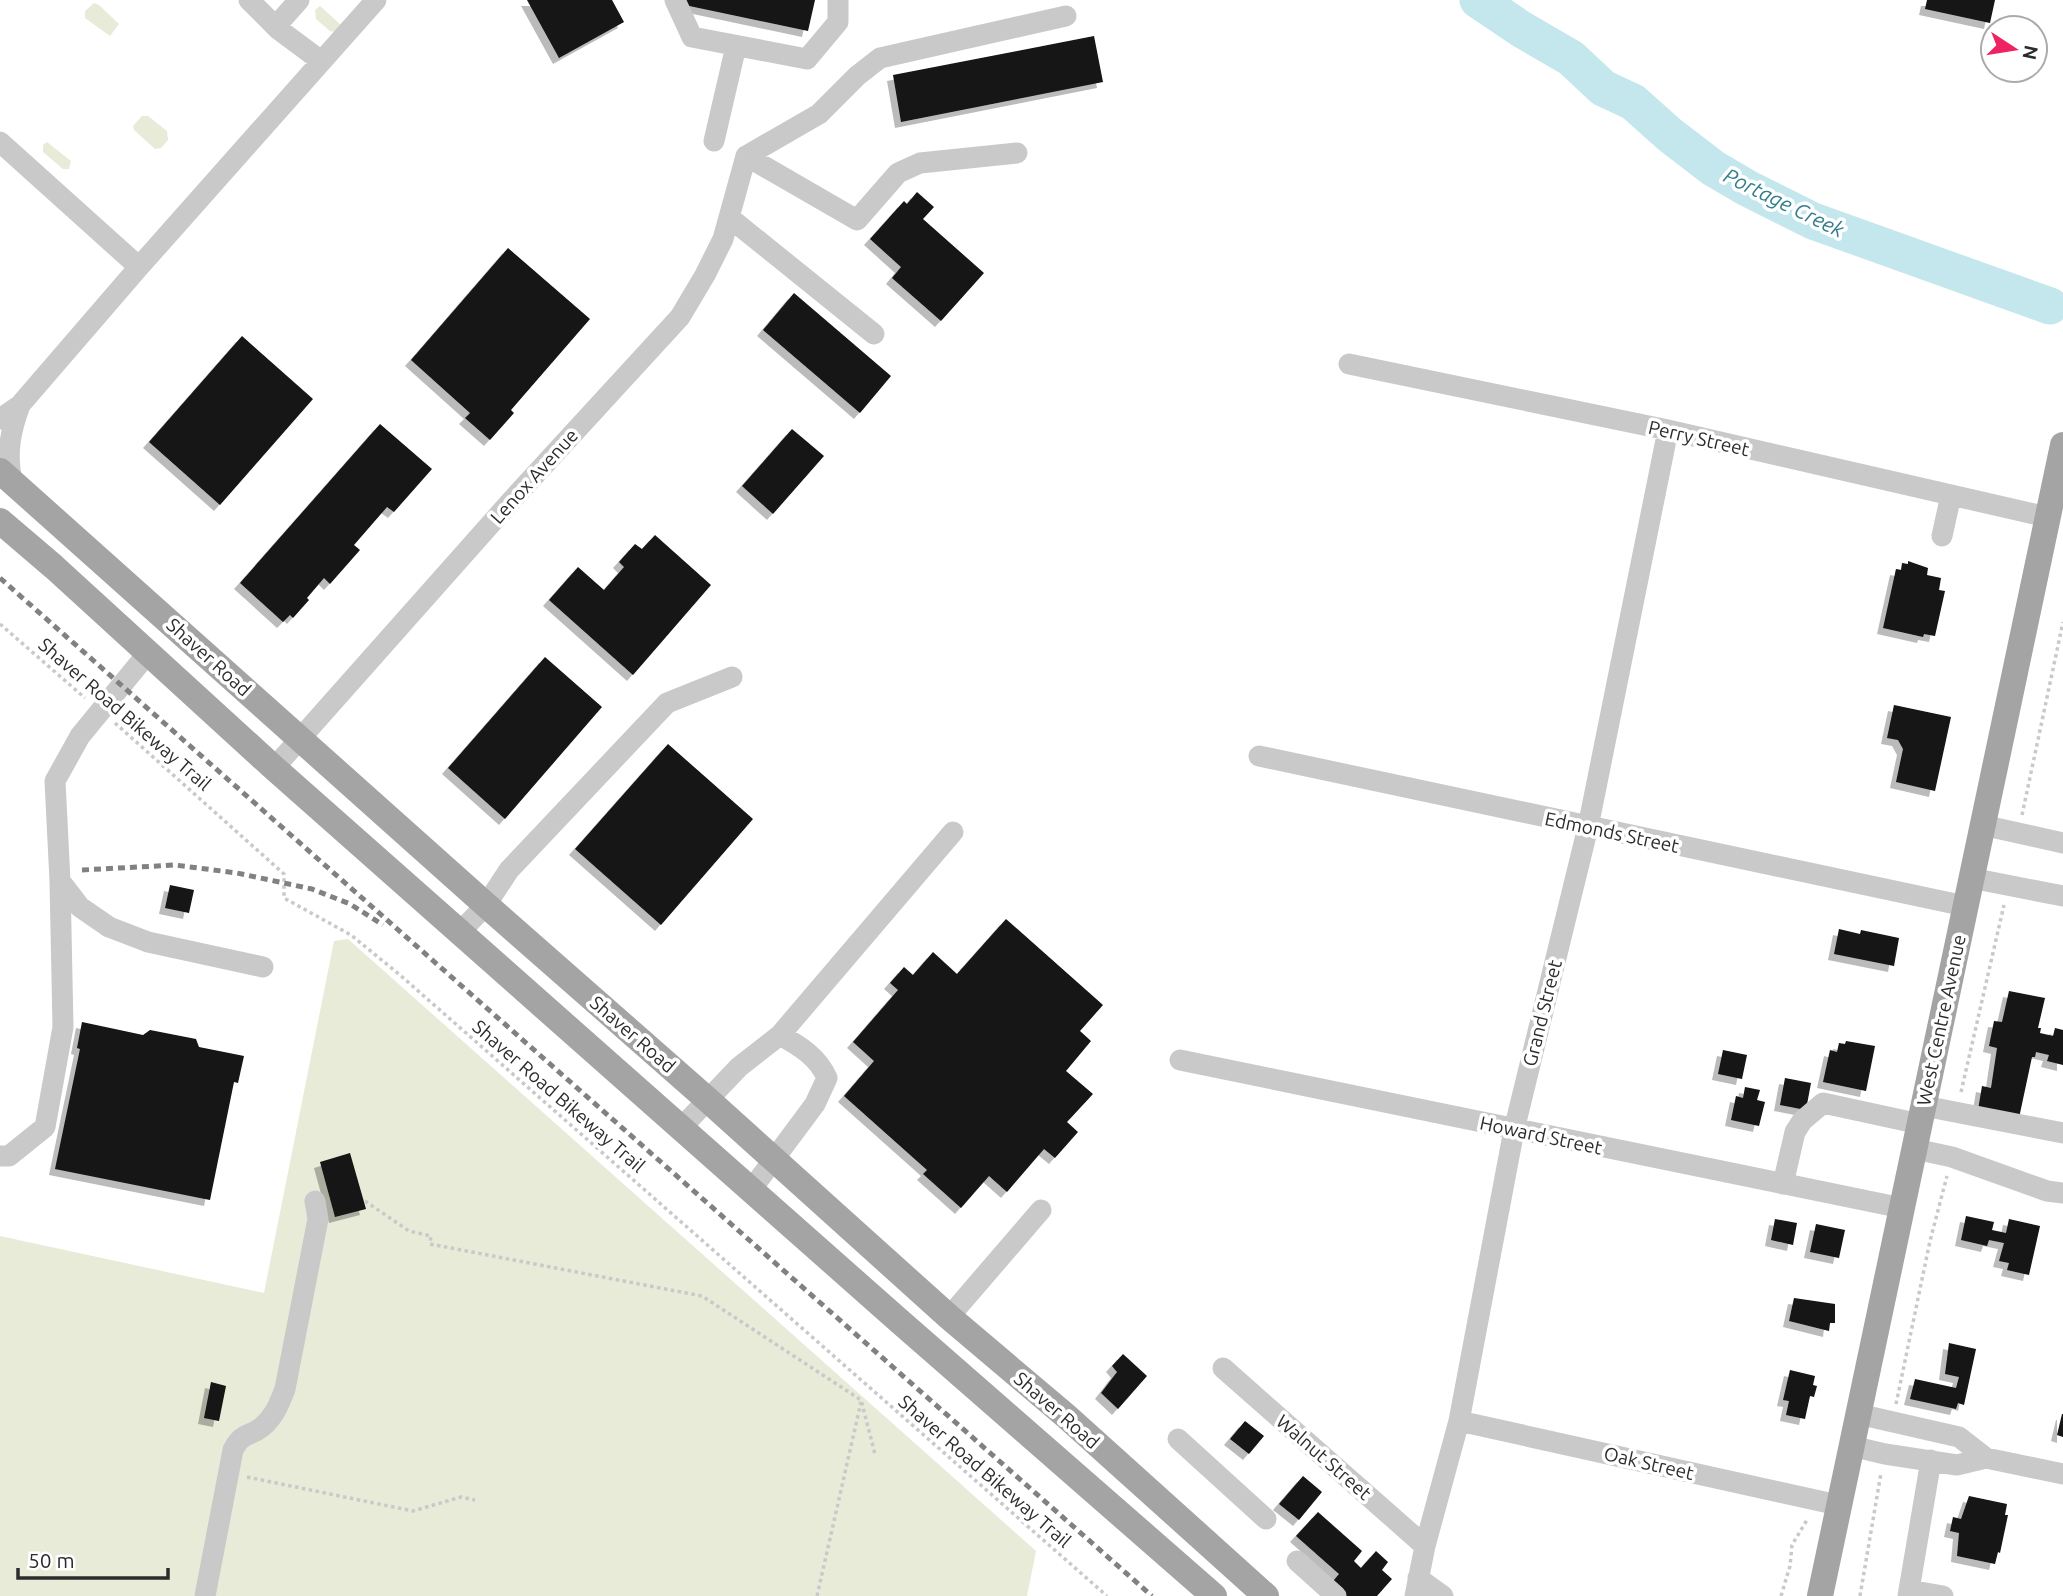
<svg xmlns="http://www.w3.org/2000/svg" width="2063" height="1596" font-family="Ubuntu,sans-serif">
<defs>
<filter id="shadow"><feDropShadow dx="-6" dy="6" stdDeviation="0" flood-color="#0004"/></filter>
</defs>
<rect width="100%" height="100%" fill="#fff"/>
<path fill="#e7ebd8" d="M94,3L99,5L119,24L110,36L85,18V11Z
M320,6L341,25L335,32L330,31L316,19L315,10Z
M142,116H148L167,131L168,140L161,148L155,149L134,130L133,126Z
M47,142L71,161L69,169H63L43,152V145Z
M348,939L1036,1551L1027,1596H0V1236L264,1293L334,941Z"/>
<g fill="none" stroke-linecap="round" stroke-linejoin="round">
<path stroke="#c3e7ed" stroke-width="37" d="M1478,0L1521,29L1571,58L1603,88L1633,102L1670,135L1713,168L1747,188L1813,221L2050,306"/>
</g>
<path fill="#131313" filter="url(#shadow)" d="M527,0H612L624,22L559,58Z
M681,0H815L808,31L680,4Z
M1927,0H1995L1990,23L1925,9Z
M1094,36L1103,82L901,122L893,75Z
M917,192L934,207L923,219L984,273L941,321L892,278L901,267L870,239L904,201L907,204Z
M508,248L590,319L511,410L514,413L490,440L465,418L470,413L411,360Z
M794,293L891,376L860,413L763,330Z
M242,336L313,399L220,505L149,442Z
M380,424L432,469L394,512L387,507L354,545L360,550L330,584L324,578L307,598L309,600L293,618L290,615L283,622L240,583Z
M792,429L824,456L773,514L742,486Z
M655,535L711,585L633,675L549,600L578,567L604,590L624,567L619,562L635,544L642,549Z
M1908,561L1928,568L1927,575L1941,578L1939,590L1945,591L1935,636L1924,634L1923,637L1883,628L1896,569L1901,570L1902,563L1908,564Z
M545,657L602,707L505,819L448,768Z
M1894,705L1951,717L1935,791L1896,782L1903,749L1898,740L1887,738Z
M668,744L753,819L661,925L575,849Z
M170,885L194,890L189,913L165,908Z
M1006,919L1103,1005L1080,1031L1091,1041L1066,1071L1093,1094L1067,1122L1078,1132L1055,1158L1044,1149L1007,1192L989,1176L961,1208L923,1174L927,1170L844,1096L874,1061L853,1042L898,990L890,983L904,967L913,975L933,952L957,974Z
M1839,929L1860,934L1861,930L1899,938L1894,966L1834,954Z
M2009,991L2045,998L2038,1028H2041L2040,1033L2053,1036L2055,1028L2063,1030V1065L2047,1061L2049,1055L2036,1052L2035,1057H2032L2019,1118L1978,1110L1982,1086L1991,1088L1997,1048L1989,1046L1994,1021L2002,1022Z
M82,1022L143,1035L150,1030L196,1039L199,1047L244,1056L238,1083L234,1082L210,1200L55,1169L80,1049L77,1048Z
M1846,1041L1875,1046L1866,1091L1823,1082L1830,1050L1837,1052L1839,1043L1845,1044Z
M1723,1050L1747,1055L1742,1079L1718,1074Z
M1785,1078L1811,1083L1806,1110L1780,1105Z
M1745,1087L1760,1090L1757,1100L1765,1102L1759,1126L1731,1120L1736,1096L1743,1098Z
M350,1153L366,1209L335,1217L320,1162Z
M1966,1216L1994,1222L1992,1230L2006,1233L2009,1219L2040,1226L2029,1275L2007,1270L2009,1263L1999,1261L2004,1243L1989,1240L1987,1246L1961,1240Z
M1775,1219L1797,1223L1793,1245L1771,1240Z
M1816,1224L1845,1230L1839,1258L1810,1252Z
M1794,1298L1835,1304V1323H1830L1829,1331L1789,1321Z
M1949,1343L1976,1349L1964,1405L1958,1403L1956,1409L1910,1399L1915,1379L1956,1388L1959,1377L1945,1374Z
M1123,1354L1147,1376L1118,1409L1101,1393L1117,1372L1112,1366Z
M1790,1370L1815,1376L1813,1385L1817,1386L1814,1397L1810,1396L1805,1419L1786,1415L1789,1401L1783,1400Z
M211,1382L226,1386L219,1421L204,1418Z
M2062,1414H2063V1437L2057,1435Z
M1245,1421L1264,1436L1249,1454L1230,1439Z
M1303,1476L1322,1492L1299,1520L1279,1504Z
M1969,1496L2007,1504L2005,1515H2008L2000,1553L1998,1552L1995,1564L1957,1556L1959,1533L1950,1531L1953,1517L1961,1519Z
M1318,1512L1362,1551L1354,1561L1361,1568L1376,1551L1388,1562L1382,1570L1392,1579L1377,1596H1340L1329,1586L1339,1574L1296,1536Z"/>
<g fill="none" stroke-linecap="round" stroke-linejoin="round">
<path stroke="#c9c9c9" stroke-width="3.5" stroke-dasharray="3.5 3.5" stroke-linecap="butt" d="M0,624L85,698
M115,723L284,874V898L351,935L400,975L1107,1596
M2022,815L2063,622
M1961,1092L2004,905
M365,1201L409,1231L431,1236L430,1244L702,1296L861,1400L875,1454
M1896,1404L1930,1241L1947,1176
M247,1477L413,1511L461,1497L475,1500
M817,1596L861,1402
M1781,1596L1790,1566L1792,1545L1807,1520
M1860,1596L1881,1473"/>
<path stroke="#c9c9c9" stroke-width="21" d="M249,0L278,29L321,61
M675,0L692,37L807,59L838,22V0
M276,26L299,0
M714,141L736,46
M0,142L139,267
M746,156L819,114L857,76L880,58L1066,16
M746,156L857,220L898,173L920,163L1017,153
M730,218L874,334
M1349,364L1668,430L2047,517
M0,419L20,405L139,267L376,0
M12,482C6,454 10,432 20,405
M1942,536L1951,495
M148,653L80,736L55,781L60,881L80,907L109,927L148,942L263,967
M1259,756L1965,906
M274,768L512,500L680,317L705,275L723,239L746,156
M1982,825L2063,843
M1971,878L2063,896
M460,932L486,905L509,870L667,703L732,677
M780,1035L953,832
M1180,1060L1902,1208
M1924,1106L2063,1133
M681,1128L739,1067L780,1035C800,1046 818,1057 827,1078L815,1104L751,1190
M1915,1149L1952,1157L2047,1191L2063,1193
M0,1156H9L45,1127L63,1027L60,881
M1783,1184L1795,1132L1802,1121L1823,1103L1920,1124
M949,1317L1041,1210
M1223,1368L1425,1546
M1858,1414L1959,1437L1986,1458L2063,1474
M1459,1421L1838,1505
M1178,1439L1266,1519
M1851,1446L1885,1454L1957,1465L1986,1458
M1297,1561L1336,1596
M1418,1578L1443,1596
M1909,1590L1943,1596
M205,1596L233,1450C243,1431 248,1438 262,1427C275,1416 279,1404 285,1389L318,1219L315,1201
M1415,1596L1425,1546L1459,1421L1514,1130L1588,827L1668,430
M1908,1596L1931,1460"/>
<path stroke="#a4a4a4" stroke-width="26" d="M0,471L486,905L708,1100L949,1317L1066,1416L1266,1596
M0,521L54,567L274,768L897,1319L1214,1596
M1820,1596L2063,445"/>
<path stroke="#818181" stroke-width="5" stroke-dasharray="7 5" stroke-linecap="butt" d="M0,578L1152,1596
M82,870L175,865L237,873L312,889L350,904L383,925"/>
</g>
<g text-anchor="middle" stroke-width="7" stroke-linejoin="round" paint-order="stroke">
<g font-size="19" fill="#2c2c2c" stroke="#fff">
<text transform="translate(1699 438) rotate(13)" y="7">Perry Street</text>
<text transform="translate(534 476) rotate(-48)" y="7">Lenox Avenue</text>
<text transform="translate(209 657) rotate(42)" y="7">Shaver Road</text>
<text transform="translate(125 714) rotate(41)" y="7">Shaver Road Bikeway Trail</text>
<text transform="translate(1612 832) rotate(12)" y="7">Edmonds Street</text>
<text transform="translate(1542 1013) rotate(-76)" y="7">Grand Street</text>
<text transform="translate(1941 1020) rotate(-78)" y="7">West Centre Avenue</text>
<text transform="translate(633 1034) rotate(41)" y="7">Shaver Road</text>
<text transform="translate(559 1096) rotate(41)" y="7">Shaver Road Bikeway Trail</text>
<text transform="translate(1541 1135) rotate(12)" y="7">Howard Street</text>
<text transform="translate(1057 1410) rotate(41)" y="7">Shaver Road</text>
<text transform="translate(1324 1457) rotate(41)" y="7">Walnut Street</text>
<text transform="translate(1649 1463) rotate(13)" y="7">Oak Street</text>
<text transform="translate(985 1471) rotate(41)" y="7">Shaver Road Bikeway Trail</text>
</g>
<g font-size="21" font-style="italic" fill="#347f8c" stroke="#fff">
<text transform="translate(1784 203) rotate(26)" y="7">Portage Creek</text>
</g>
</g>
<g transform="translate(2014 49) rotate(102)"><circle r="33" fill="#ffffff" stroke="#ababab" stroke-width="2"/>
<path d="M0-5L12 26L0 18L-12 26Z" fill="#ef2364"/>
<text y="-10" font-size="19" font-weight="bold" text-anchor="middle" fill="#2c2c2c">N</text>
</g>
<path d="M18 1568v10h150v-10" fill="none" stroke="#2c2c2c" stroke-width="3.5"/>
<text x="28" y="1568" font-size="21" fill="#2c2c2c" stroke="#ffffff" stroke-width="5" paint-order="stroke">50 m</text>
</svg>
